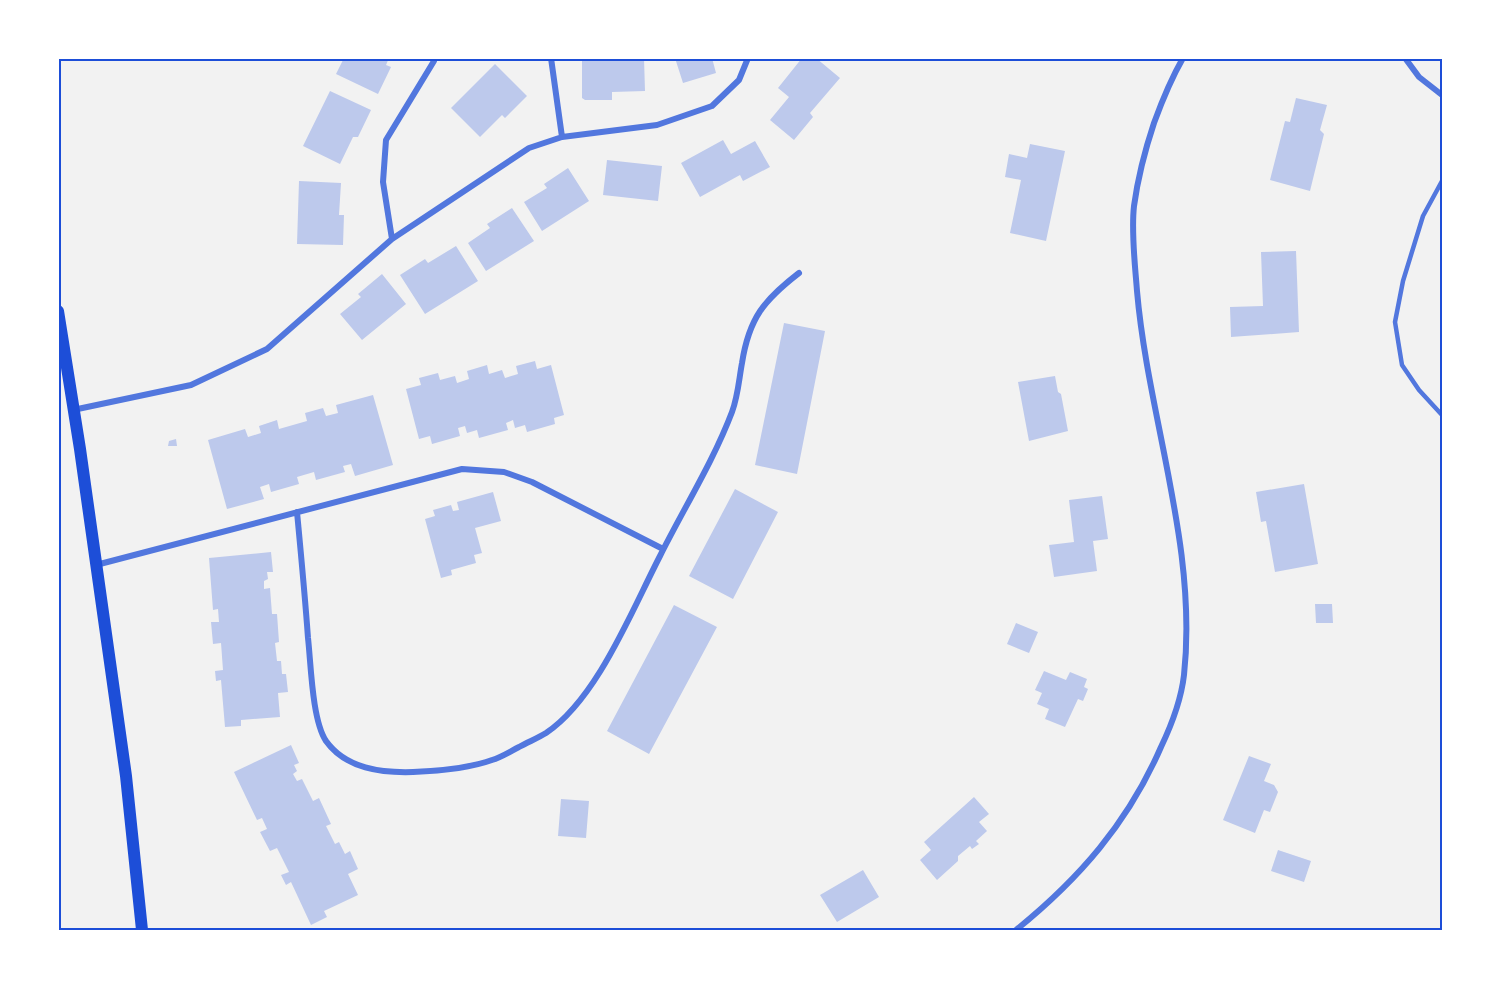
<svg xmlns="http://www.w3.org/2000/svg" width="1501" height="989" font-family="'Zilla Slab',serif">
<rect width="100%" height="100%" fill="#f2f2f2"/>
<path fill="#bdc9ec" d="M344,58H389L386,65L391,67L378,94L336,74Z
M582,58H644L645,91L612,92V100H585L582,98Z
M675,58H712L716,73L683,83Z
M802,58H816L840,78L810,113L813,117L794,140L770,120L789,97L778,88Z
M495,64L527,96L505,118L502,115L480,137L451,108Z
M330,91L371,110L358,137H353L340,164L303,146Z
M1296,98L1327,105L1320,130L1324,134L1310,191L1270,180L1285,121L1290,122Z
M723,140L731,154L755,141L770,167L743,181L740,175L700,197L681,163Z
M1030,144L1065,151L1046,241L1010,233L1021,180L1005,177L1009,154L1027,158Z
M607,160L662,166L658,201L603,195Z
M568,168L589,201L542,231L524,202L547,188L544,184Z
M299,181L341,183L339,215H344L343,245L297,244Z
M512,208L534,241L486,271L468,243L490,228L487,224Z
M456,246L478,281L425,314L400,275L425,259L428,263Z
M1296,251L1299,332L1231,337L1230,307L1263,306L1261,252Z
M382,274L406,304L362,340L340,314L361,297L358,294Z
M784,323L825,331L797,474L755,465Z
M535,361L537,369L551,365L564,415L554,418L555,424L527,432L525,425L515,428L513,420L506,423L508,430L479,438L477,430L467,433L465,426L458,428L460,436L432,444L430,436L419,439L406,389L421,385L419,378L438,373L440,380L455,376L457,383L469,379L467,371L487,365L489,374L502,370L505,378L518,374L516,366Z
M1055,376L1058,392L1061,394L1068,431L1029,441L1018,382Z
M373,395L393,465L355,476L351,464L343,466L345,472L316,480L314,472L297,477L299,484L271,492L269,484L260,487L264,499L227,509L208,440L245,429L248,437L261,433L259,426L277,420L279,429L307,421L305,413L323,408L326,416L338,413L336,405Z
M176,439L177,446H168L169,441Z
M1304,484L1318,564L1275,572L1266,521L1261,522L1256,492Z
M735,489L778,512L733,599L689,576Z
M493,492L501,521L475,528L482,553L474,555L476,563L451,570L452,575L441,578L425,519L435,516L433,510L451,505L453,511L459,510L457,502Z
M1102,496L1108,539L1093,541L1097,571L1054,577L1049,545L1074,542L1069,500Z
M271,552L273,572H267L268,579L264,581V589L270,588L272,614H277L279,642L275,643L277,661H281L282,674H286L288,692L278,693L280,717L241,720V726L225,727L221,680L216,681L215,671L223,670L221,643L213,644L211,622H219L218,609L213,610L209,558Z
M1315,604H1332L1333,623H1316Z
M674,605L717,627L649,754L607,731Z
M1016,623L1038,632L1029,653L1007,644Z
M1044,671L1066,680L1070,672L1087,679L1084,687L1088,689L1083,701L1078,699L1065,727L1045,719L1049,709L1037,704L1042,693L1035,690Z
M291,745L299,763L294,765L297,771L293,774L297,781L302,779L313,801L319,798L331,824L326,826L335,844L339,842L345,854L350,851L358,869L348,874L358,895L324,911L327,917L311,925L291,882L286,885L281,875L289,872L277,848L270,851L260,832L267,829L262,818L257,820L234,772Z
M1249,756L1271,764L1264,781L1274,785L1278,792L1270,812L1264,810L1255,833L1223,820Z
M974,797L989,814L979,822L987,831L976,841L979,844L972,849L970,846L958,856V861L937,880L920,860L931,850L924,842Z
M561,799L589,801L586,838L558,836Z
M1278,850L1311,861L1304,882L1271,871Z
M863,870L879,897L837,922L820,895Z"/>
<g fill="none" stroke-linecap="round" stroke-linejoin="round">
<path stroke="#5277de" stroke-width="4.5" d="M1442,181L1423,216L1403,281L1395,322L1402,365L1419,390L1442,415"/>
<path stroke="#5277de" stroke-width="6" d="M551,58L562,137
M1405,58L1419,77L1442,95
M392,239L383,182L386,140L434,61
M73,410L191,385L267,349L392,239L529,148L562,137L657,125L712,106L739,80L748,58
M297,512C301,554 305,596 308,638C311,664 312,720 326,741C346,769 382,773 413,772C439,771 467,769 492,760C502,757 511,751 519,747C528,742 538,738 546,733C597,699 632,610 660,556C684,508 713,462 732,412C738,396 739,379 742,363C749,318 764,300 799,273
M96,565L462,469L504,472L532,482L663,549
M1016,930C1079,879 1128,823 1161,747C1172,724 1181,701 1184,675C1198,547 1148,418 1137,291C1135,264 1131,233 1134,206C1138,177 1145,150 1154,123C1162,101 1171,79 1183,58"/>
<path stroke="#1d4ed8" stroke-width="12" d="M58,311L80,449L126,776L142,930"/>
</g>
<rect width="1501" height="989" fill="none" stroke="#ffffff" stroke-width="120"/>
<rect x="60" y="60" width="1381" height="869" fill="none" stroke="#1d4ed8" stroke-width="2"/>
</svg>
